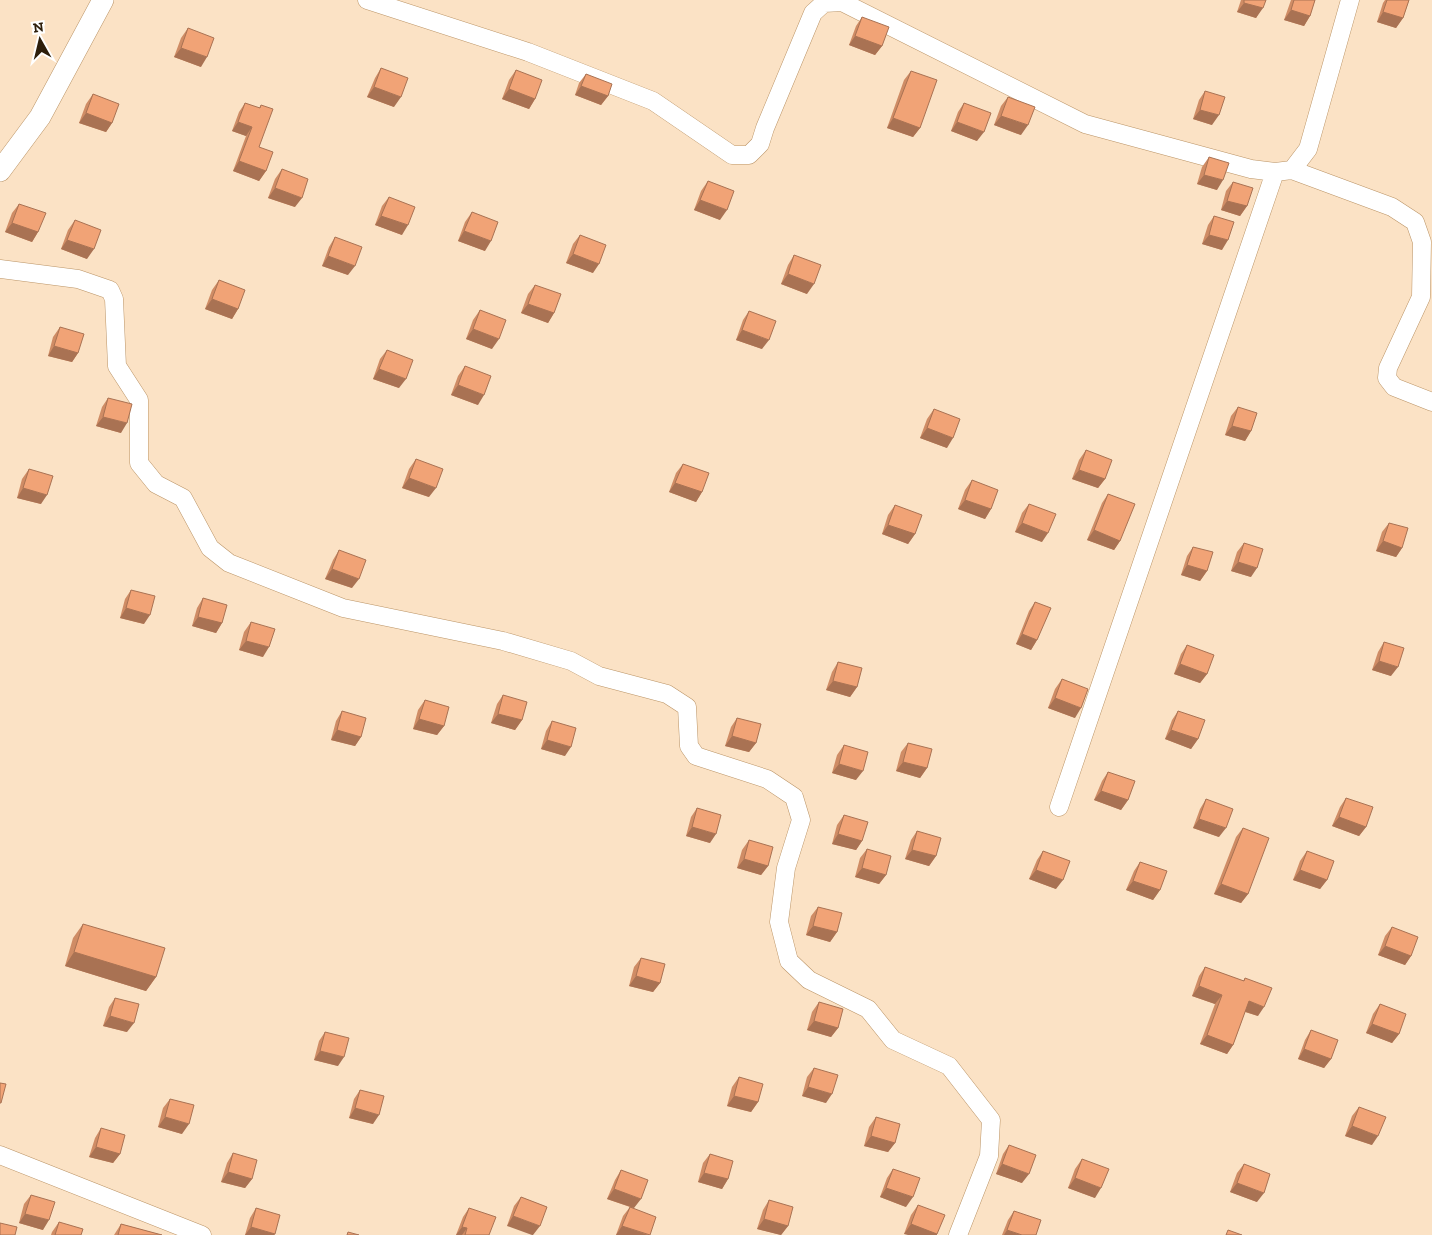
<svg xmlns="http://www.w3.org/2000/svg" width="1432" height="1235" font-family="'Zilla Slab',serif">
<rect width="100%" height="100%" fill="#fbe2c5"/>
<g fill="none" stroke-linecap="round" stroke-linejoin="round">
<defs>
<path id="minor" d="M367,0L528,52L653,101L732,155H749L760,144L765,128L813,13L824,3L842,2L846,0
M842,2L1085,124L1251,169L1275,172L1292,170L1308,149L1350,0
M1292,170L1392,207L1415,222L1422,242L1421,297L1388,368L1387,378L1394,387L1432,402
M0,269L78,279L110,290L114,299L117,366L139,400V463L156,484L183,498L210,548L229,563L343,608L503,641L571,661L599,676L667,694L687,707L689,746L696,756L767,779L794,797L801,820L786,868L779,922L789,961L809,980L868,1009L893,1040L949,1066L991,1120L989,1156L958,1235
M1059,807L1275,172
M0,1155L202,1235"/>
<path id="tertiary" d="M0,171L40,117L103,0"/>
</defs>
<use href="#minor" stroke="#bb9466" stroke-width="19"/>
<use href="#tertiary" stroke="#bb9466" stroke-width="22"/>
<use href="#minor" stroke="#fff" stroke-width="18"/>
<use href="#tertiary" stroke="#fff" stroke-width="21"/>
</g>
<path fill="#cf8c65" d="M1241,0H1266L1256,18L1237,12Z
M1291,0H1315L1310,16L1304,26L1284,20Z
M1385,0H1409L1403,18L1396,28L1377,22L1383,3Z
M862,17L882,46L875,55L849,45L856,26Z
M188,28L201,67L174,57L181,38Z
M381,68L394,107L367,97L375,78Z
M516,70L535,99L529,109L502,99L509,80Z
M911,71L920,128L913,137L887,128L904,80Z
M586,74L608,96L601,105L575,95L579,83Z
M1205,91L1212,125L1193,119L1199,100Z
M93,94L112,123L106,132L79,123L86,104Z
M1008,97L1021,135L994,125L1001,106Z
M245,103L259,108L261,105L259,147L266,171L259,181L233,171L246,136L232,131L239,112Z
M964,103L977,141L951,131L958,112Z
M1209,157L1217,190L1197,184L1202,167Z
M282,169L295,207L268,198L275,179Z
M708,181L720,220L694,210L701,191Z
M1233,182L1247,206L1240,216L1221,210L1226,191Z
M389,197L402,235L375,225L382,206Z
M19,204L38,232L32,242L5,232L12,213Z
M472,212L485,251L458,241L465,222Z
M1214,216L1222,250L1202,244L1208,225Z
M75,220L87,259L61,249L68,230Z
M580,235L593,273L566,263L573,244Z
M335,237L348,275L322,266L329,247Z
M794,255L807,294L781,284L788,265Z
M219,280L238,309L232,319L205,309L212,290Z
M535,285L554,313L548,323L521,313L528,294Z
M480,310L492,349L466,339L473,320Z
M749,311L762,349L736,340L743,320Z
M60,327L78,353L72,362L48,356L53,337Z
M387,350L399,388L373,379L380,359Z
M465,366L478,405L451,395L458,376Z
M108,398L121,433L96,426L102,407Z
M1238,407L1251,431L1245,441L1225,435L1231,416Z
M934,409L947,448L920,438L927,419Z
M1086,450L1105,479L1098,488L1072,479L1079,460Z
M416,459L429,497L402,488L409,469Z
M683,464L702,492L696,502L669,492L676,473Z
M29,469L41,504L17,498L22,479Z
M972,480L991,509L985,519L958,509L965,490Z
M1108,494L1120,541L1114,550L1087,540L1102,503Z
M1029,504L1042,542L1015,532L1022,513Z
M895,505L915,534L908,544L882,534L888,515Z
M1389,523L1402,548L1396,557L1376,551L1382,532Z
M1244,543L1251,577L1231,571L1237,552Z
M1193,547L1207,571L1200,581L1181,575L1187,556Z
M339,550L352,588L325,579L333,560Z
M131,590L144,624L120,618L125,599Z
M203,598L222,623L216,633L192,626L197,608Z
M1035,602L1037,640L1031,650L1016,644L1029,611Z
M251,622L263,657L239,650L244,632Z
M1384,642L1391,676L1372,670L1378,652Z
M1187,645L1207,674L1200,683L1174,674L1181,654Z
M838,662L857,687L850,697L826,690L832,672Z
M1062,679L1075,718L1048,708L1055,689Z
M503,695L522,720L515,730L491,723L497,704Z
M425,700L444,726L437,735L413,729L418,710Z
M342,711L361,737L355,746L331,740L336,721Z
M1178,711L1198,739L1191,749L1165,739L1172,720Z
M737,718L756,743L749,752L725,746L731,727Z
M552,721L565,756L541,749L546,731Z
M908,743L927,768L920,778L896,771L901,752Z
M844,745L856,780L832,773L837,755Z
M1108,772L1128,800L1121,810L1094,800L1102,781Z
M1346,798L1366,827L1359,836L1332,826L1340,807Z
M1206,799L1219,837L1193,828L1200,809Z
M697,808L710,843L686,836L691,817Z
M844,815L862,841L856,850L832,844L837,825Z
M1243,828L1248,894L1241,903L1214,894L1236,837Z
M917,831L936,856L929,866L905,859L911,840Z
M749,840L768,866L761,875L737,868L742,850Z
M867,849L886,875L879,884L855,877L860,858Z
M1043,851L1056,889L1029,879L1037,860Z
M1307,851L1327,880L1320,889L1293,880L1300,861Z
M1140,862L1160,890L1153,900L1126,890L1134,871Z
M818,907L837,932L830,942L806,935L811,916Z
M83,924L156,977L146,991L65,966L73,938Z
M1392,927L1411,956L1405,965L1378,955L1385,936Z
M641,958L660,983L653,992L629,986L634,967Z
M1205,967L1243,981L1245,978L1258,1016L1245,1012L1233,1045L1227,1054L1200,1044L1215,1004L1192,996L1199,976Z
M115,998L127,1032L103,1026L109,1007Z
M819,1002L838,1028L831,1037L807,1030L812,1012Z
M1380,1004L1399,1034L1392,1043L1366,1033L1373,1014Z
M1311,1030L1331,1059L1324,1068L1298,1059L1305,1040Z
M325,1032L338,1066L314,1060L319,1041Z
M814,1068L826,1103L802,1096L807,1077Z
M739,1077L758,1102L751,1112L727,1106L732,1087Z
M360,1090L373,1124L349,1118L354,1099Z
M170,1099L182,1134L158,1127L163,1108Z
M1359,1107L1372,1145L1345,1136L1352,1116Z
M876,1117L895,1143L888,1152L864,1146L869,1127Z
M101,1128L120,1154L113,1163L89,1157L95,1138Z
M1009,1145L1022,1183L996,1174L1003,1154Z
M233,1153L252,1179L245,1188L221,1182L227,1163Z
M710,1154L728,1179L722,1189L698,1182L703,1163Z
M1082,1159L1095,1198L1068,1188L1075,1169Z
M1244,1164L1257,1202L1230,1192L1237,1173Z
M893,1169L906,1207L880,1197L887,1178Z
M621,1170L634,1208L650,1235H616L623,1216L630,1207L607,1199L615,1180Z
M31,1195L43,1230L19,1223L24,1204Z
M521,1197L547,1207L507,1226L514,1206Z
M769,1200L788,1226L781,1235L757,1229L763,1210Z
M918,1205L937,1235L904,1234L911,1215Z
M256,1208L275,1234L274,1235H245L250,1218Z
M469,1208L489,1235H456L463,1217Z
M1014,1211L1036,1235H1002L1008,1220Z
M59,1222L81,1235H51L52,1232Z
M121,1224L162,1235H114Z"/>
<path fill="#a97253" d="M1244,3L1263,8L1256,18L1237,12Z
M1291,10L1310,16L1304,26L1284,20Z
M1383,12L1403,18L1396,28L1377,22Z
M855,36L882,46L875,55L849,45Z
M181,48L207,57L201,67L174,57Z
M581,86L608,96L601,105L575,95Z
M374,87L401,97L394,107L367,97Z
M509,89L535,99L529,109L502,99Z
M1200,110L1219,115L1212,125L1193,119Z
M86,113L112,123L106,132L79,123Z
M1001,116L1028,125L1021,135L994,125Z
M893,118L920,128L913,137L887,128Z
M238,122L252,127L246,136L232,131Z
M957,122L984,132L977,141L951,131Z
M239,161L266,171L259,181L233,171Z
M1204,175L1223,180L1217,190L1197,184Z
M275,188L302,198L295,207L268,198Z
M700,200L727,210L720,220L694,210Z
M1227,201L1247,206L1240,216L1221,210Z
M381,216L408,225L402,235L375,225Z
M12,223L38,232L32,242L5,232Z
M464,231L491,241L485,251L458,241Z
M1209,235L1228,240L1222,250L1202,244Z
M67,240L94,249L87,259L61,249Z
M573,254L599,264L593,273L566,263Z
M328,256L355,266L348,275L322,266Z
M788,274L814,284L807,294L781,284Z
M212,299L238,309L232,319L205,309Z
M528,304L554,313L548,323L521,313Z
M473,329L499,339L492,349L466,339Z
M742,330L769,340L762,349L736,340Z
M54,346L78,353L72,362L48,356Z
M379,369L406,379L399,388L373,379Z
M458,385L484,395L478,405L451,395Z
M103,417L127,423L121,433L96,426Z
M1232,426L1251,431L1245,441L1225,435Z
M927,428L953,438L947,448L920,438Z
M1079,470L1105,479L1098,488L1072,479Z
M409,478L436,488L429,497L402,488Z
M675,483L702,492L696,502L669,492Z
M23,488L47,495L41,504L17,498Z
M965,500L991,509L985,519L958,509Z
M1022,523L1048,533L1042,542L1015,532Z
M888,525L915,534L908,544L882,534Z
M1094,530L1120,541L1114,550L1087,540Z
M1383,541L1402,548L1396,557L1376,551Z
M1238,562L1257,568L1251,577L1231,571Z
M1187,565L1207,571L1200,581L1181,575Z
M332,569L359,579L352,588L325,579Z
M126,608L150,615L144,624L120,618Z
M198,617L222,623L216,633L192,626Z
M1022,634L1037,640L1031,650L1016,644Z
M246,641L269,647L263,657L239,650Z
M1379,661L1398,667L1391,676L1372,670Z
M1180,664L1207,674L1200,683L1174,674Z
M833,681L857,687L850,697L826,690Z
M1055,698L1081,708L1075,718L1048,708Z
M498,714L522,720L515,730L491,723Z
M419,719L444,726L437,735L413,729Z
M337,730L361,737L355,746L331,740Z
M1171,730L1198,739L1191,749L1165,739Z
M732,736L756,743L749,752L725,746Z
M547,740L571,747L565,756L541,749Z
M903,762L927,768L920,778L896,771Z
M839,764L863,771L856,780L832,773Z
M1101,791L1128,800L1121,810L1094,800Z
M1339,817L1366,827L1359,836L1332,826Z
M1199,819L1226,828L1219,837L1193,828Z
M692,827L716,834L710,843L686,836Z
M838,834L862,841L856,850L832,844Z
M912,850L936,856L929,866L905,859Z
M744,859L768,866L761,875L737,868Z
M862,868L886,875L879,884L855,877Z
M1036,870L1063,880L1056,889L1029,879Z
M1300,870L1327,880L1320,889L1293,880Z
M1133,881L1160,890L1153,900L1126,890Z
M1221,884L1248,894L1241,903L1214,894Z
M813,926L837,932L830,942L806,935Z
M1385,946L1411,956L1405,965L1378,955Z
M74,952L156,977L146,991L65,966Z
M636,976L660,983L653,992L629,986Z
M1199,986L1222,995L1215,1004L1192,996Z
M1249,1001L1264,1007L1258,1016L1243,1011Z
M110,1016L134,1023L127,1032L103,1026Z
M814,1021L838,1028L831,1037L807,1030Z
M1372,1024L1399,1034L1392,1043L1366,1033Z
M1207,1035L1233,1045L1227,1054L1200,1044Z
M1304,1049L1331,1059L1324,1068L1298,1059Z
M320,1051L344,1057L338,1066L314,1060Z
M808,1087L832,1094L826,1103L802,1096Z
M734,1096L758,1102L751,1112L727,1106Z
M355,1108L379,1115L373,1124L349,1118Z
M165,1117L189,1124L182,1134L158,1127Z
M1352,1126L1378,1136L1372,1145L1345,1136Z
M871,1136L895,1143L888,1152L864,1146Z
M96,1147L120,1154L113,1163L89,1157Z
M1002,1164L1029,1174L1022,1183L996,1174Z
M228,1172L252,1179L245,1188L221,1182Z
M704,1173L728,1179L722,1189L698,1182Z
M1075,1178L1101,1188L1095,1198L1068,1188Z
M1237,1183L1264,1193L1257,1202L1230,1192Z
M886,1188L913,1197L906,1207L880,1197Z
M614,1189L641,1199L634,1208L607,1199Z
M25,1214L49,1220L43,1230L19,1223Z
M513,1216L540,1226L533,1235H532L507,1226Z
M764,1219L788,1226L781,1235L757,1229Z
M911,1224L937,1234V1235H908L904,1234Z
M622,1226L648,1235H616Z
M251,1227L275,1234L274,1235H245Z
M462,1227L467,1228L462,1235H456Z
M1007,1230L1022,1235H1004Z"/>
<path fill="#f1a376" stroke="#a97253" d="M1244,0H1266L1263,8L1244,3Z
M1294,0H1315L1310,16L1291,10Z
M1387,0H1409L1403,18L1383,12Z
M862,17L889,27L882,46L855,36Z
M188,28L214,38L207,57L181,48Z
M381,68L408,78L401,97L374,87Z
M516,70L542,80L535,99L509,89Z
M911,71L937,80L920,128L893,118Z
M586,74L612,84L608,96L581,86Z
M1205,91L1225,97L1219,115L1200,110Z
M93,94L119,104L112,123L86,113Z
M1008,97L1035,107L1028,125L1001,116Z
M245,103L260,108L261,105L273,109L259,147L273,152L266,171L239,161L252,127L238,122Z
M964,103L991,113L984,132L957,122Z
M1209,157L1229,163L1223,180L1204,175Z
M282,169L308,179L302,198L275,188Z
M708,181L734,191L727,210L700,200Z
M1233,182L1253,188L1247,206L1227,201Z
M389,197L415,207L408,225L381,216Z
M19,204L46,213L38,232L12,223Z
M472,212L498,222L491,241L464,231Z
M1214,216L1234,222L1228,240L1209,235Z
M75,220L101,230L94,249L67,240Z
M580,235L606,245L599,264L573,254Z
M335,237L362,247L355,266L328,256Z
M794,255L821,265L814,284L788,274Z
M219,280L245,290L238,309L212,299Z
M535,285L561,294L554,313L528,304Z
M480,310L506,320L499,339L473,329Z
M749,311L776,321L769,340L742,330Z
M60,327L84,334L78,353L54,346Z
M387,350L413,360L406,379L379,369Z
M465,366L491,376L484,395L458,385Z
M108,398L132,404L127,423L103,417Z
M1238,407L1257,413L1251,431L1232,426Z
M934,409L960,419L953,438L927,428Z
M1086,450L1112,460L1105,479L1079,470Z
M416,459L443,469L436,488L409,478Z
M683,464L709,473L702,492L675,483Z
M29,469L53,476L47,495L23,488Z
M972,480L998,490L991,509L965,500Z
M1108,494L1135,504L1120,541L1094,530Z
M1029,504L1056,514L1048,533L1022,523Z
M895,505L922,515L915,534L888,525Z
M1389,523L1408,528L1402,548L1383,541Z
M1244,543L1263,549L1257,568L1238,562Z
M1193,547L1213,552L1207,571L1187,565Z
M339,550L366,560L359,579L332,569Z
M131,590L155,596L150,615L126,608Z
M203,598L227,605L222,623L198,617Z
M1035,602L1051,608L1037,640L1022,634Z
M251,622L275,629L269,647L246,641Z
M1384,642L1404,648L1398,667L1379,661Z
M1187,645L1214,655L1207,674L1180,664Z
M838,662L862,668L857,687L833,681Z
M1062,679L1088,689L1081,708L1055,698Z
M503,695L527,702L522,720L498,714Z
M425,700L449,707L444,726L419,719Z
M342,711L366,718L361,737L337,730Z
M1178,711L1205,720L1198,739L1171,730Z
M737,718L761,724L756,743L732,736Z
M552,721L576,728L571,747L547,740Z
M908,743L932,749L927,768L903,762Z
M844,745L868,752L863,771L839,764Z
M1108,772L1135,781L1128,800L1101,791Z
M1346,798L1373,807L1366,827L1339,817Z
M1206,799L1233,809L1226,828L1199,819Z
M697,808L721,815L716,834L692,827Z
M844,815L868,822L862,841L838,834Z
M1243,828L1269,838L1248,894L1221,884Z
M917,831L941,838L936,856L912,850Z
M749,840L773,847L768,866L744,859Z
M867,849L891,856L886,875L862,868Z
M1043,851L1070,861L1063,880L1036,870Z
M1307,851L1334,861L1327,880L1300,870Z
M1140,862L1167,871L1160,890L1133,881Z
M818,907L842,913L837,932L813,926Z
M83,924L165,948L156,977L74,952Z
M1392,927L1418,937L1411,956L1385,946Z
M641,958L665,964L660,983L636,976Z
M1205,967L1244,981L1245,978L1272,988L1264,1007L1249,1001L1233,1045L1207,1035L1222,995L1199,986Z
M115,998L139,1004L134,1023L110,1016Z
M819,1002L843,1009L838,1028L814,1021Z
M1380,1004L1406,1014L1399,1034L1372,1024Z
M1311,1030L1338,1040L1331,1059L1304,1049Z
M325,1032L349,1038L344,1057L320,1051Z
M814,1068L838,1075L832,1094L808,1087Z
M739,1077L763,1084L758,1102L734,1096Z
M0,1083L6,1084L1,1103H0Z
M360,1090L384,1096L379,1115L355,1108Z
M170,1099L194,1105L189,1124L165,1117Z
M1359,1107L1386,1117L1378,1136L1352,1126Z
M876,1117L900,1124L895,1143L871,1136Z
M101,1128L125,1135L120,1154L96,1147Z
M1009,1145L1036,1155L1029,1174L1002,1164Z
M233,1153L257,1160L252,1179L228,1172Z
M710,1154L733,1161L728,1179L704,1173Z
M1082,1159L1109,1169L1101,1188L1075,1178Z
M1244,1164L1270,1174L1264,1193L1237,1183Z
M893,1169L920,1178L913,1197L886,1188Z
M621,1170L648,1180L641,1199L614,1189Z
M31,1195L55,1202L49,1220L25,1214Z
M521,1197L547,1207L540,1226L513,1216Z
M769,1200L793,1207L788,1226L764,1219Z
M918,1205L945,1215L937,1234L911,1224Z
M630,1207L656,1217L650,1235L622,1226Z
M256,1208L280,1215L275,1234L251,1227Z
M469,1208L496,1217L489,1235H465L467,1228L462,1227Z
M1014,1211L1041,1220L1036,1235H1022L1007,1230Z
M59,1222L83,1229L81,1235H55Z
M0,1223L17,1227L15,1235H0Z
M121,1224L162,1235H118Z
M1228,1230L1242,1235H1226Z
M348,1232L359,1235H347Z"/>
<g transform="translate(40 40) rotate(352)" stroke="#ffffff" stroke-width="4" paint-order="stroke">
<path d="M0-4L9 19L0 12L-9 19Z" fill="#2d1e0b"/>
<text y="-8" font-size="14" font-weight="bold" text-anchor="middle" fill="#2d1e0b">N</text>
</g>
</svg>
